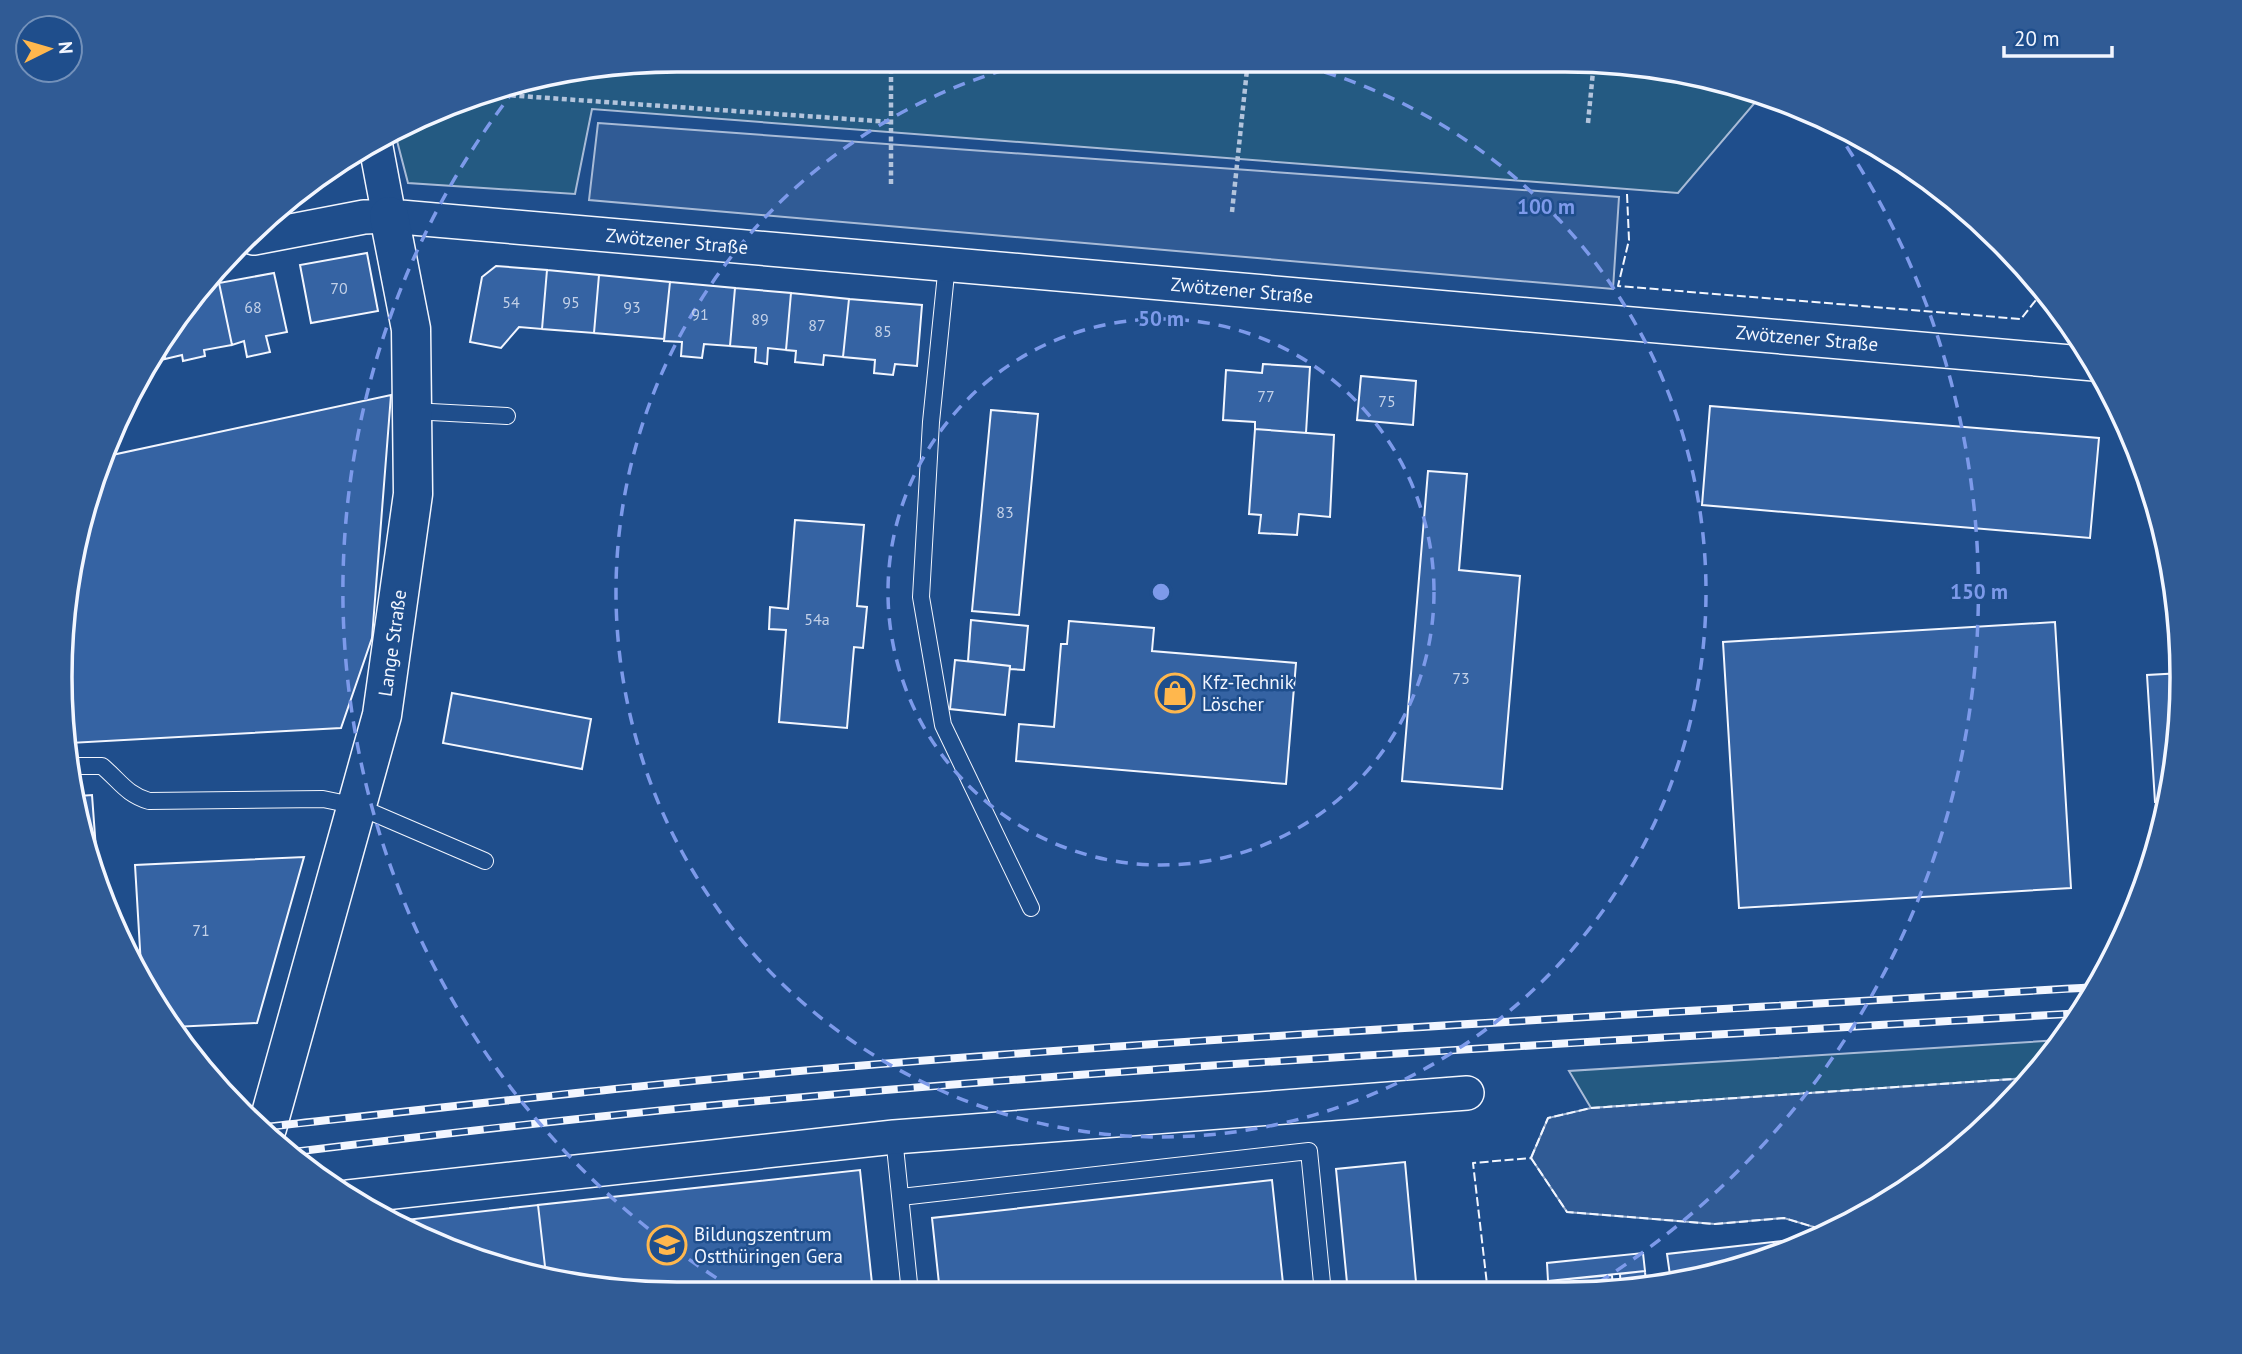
<svg xmlns="http://www.w3.org/2000/svg" width="2242" height="1354" font-family="'PT Sans',sans-serif">
<rect width="100%" height="100%" fill="#1f4e8c"/>
<path fill="#245a82" stroke="#a8bbd7" stroke-width="2" d="M677,60L1606,61L1764,92L1678,193L592,109L575,194L408,183L396,137L479,92Z
M2061,1040L2028,1078L1591,1108L1569,1071Z"/>
<path fill="#305b95" stroke="#a8bbd7" stroke-width="2" d="M598,123L1619,197L1613,289L589,200Z
M2028,1078L1972,1141L1873,1212L1827,1231L1784,1218L1715,1224L1567,1212L1531,1158L1548,1118L1591,1108Z"/>
<path fill="#3563a3" stroke="#f2f6ff" stroke-width="2" d="M367,253L378,311L311,323L300,265Z
M496,266L547,270L542,329L519,327L501,348L470,342L482,277Z
M547,270L599,275L594,333L542,329Z
M274,273L287,332L266,336L270,352L247,357L244,341L232,345L219,283Z
M599,275L670,282L664,339L594,333Z
M670,282L735,288L730,346L704,344L702,358L681,356L682,342L664,341Z
M219,283L232,345L204,350L205,356L183,361L182,355L165,359L161,339L164,334L209,285Z
M735,288L791,293L786,350L768,348L767,364L755,362L756,348L730,346Z
M791,293L849,299L843,357L824,355L823,365L795,362L796,351L786,350Z
M849,299L922,305L917,366L895,364L893,375L874,373L875,360L843,357Z
M161,339L165,359L150,362Z
M1263,364L1310,367L1306,433L1255,429V422L1223,420L1226,370L1262,373Z
M1361,376L1416,381L1413,425L1357,420Z
M391,395L372,638L341,728L70,743L60,677L92,479L103,457Z
M1710,406L2099,438L2090,538L1702,505Z
M991,410L1038,414L1019,615L972,611Z
M1255,429L1334,435L1330,517L1299,514L1297,535L1259,533L1261,515L1249,514Z
M1428,471L1467,474L1459,570L1520,576L1502,789L1402,781Z
M795,520L864,525L857,606L867,607L863,648L854,647L847,728L779,722L786,630L769,629L770,607L788,609Z
M971,620L1028,626L1024,670L1010,669V666L968,661Z
M1069,621L1154,628L1152,651L1296,663L1286,784L1016,761L1019,724L1054,727L1061,644H1067Z
M2055,622L2071,888L1739,908L1723,642Z
M955,660L1010,666L1005,715L950,709Z
M2182,667V677L2171,798L2170,801L2155,802L2147,675L2182,673Z
M452,693L591,719L582,769L443,743Z
M92,795L97,863H90L79,796Z
M304,857L257,1023L173,1027L141,966L135,865Z
M1405,1162L1417,1293H1348L1336,1169Z
M860,1170L873,1293H636L546,1275L538,1205Z
M1272,1180L1284,1293H940L932,1218Z
M538,1205L546,1275L478,1262L396,1221Z
M1782,1241L1783,1250L1741,1267L1670,1275L1667,1254Z
M1643,1253L1645,1271L1548,1281L1547,1263Z
M1741,1267L1725,1273L1703,1277L1702,1271Z
M1645,1271L1646,1286L1621,1291L1620,1274Z
M1612,1275L1613,1292L1549,1293L1548,1281Z"/>
<g fill="none" stroke-linecap="round" stroke-linejoin="round">
<defs>
<path id="service" d="M947,264L931,422L921,597L943,725L1031,908
M412,411L507,416
M74,766H102C120,781 126,794 149,801L323,799L357,806L485,861
M894,1137L910,1293
M901,1197L1309,1151L1323,1293"/>
<path id="minor" d="M376,147L389,216
M254,238L364,217L389,216L2094,364
M348,1197L894,1137L1467,1093"/>
<path id="tertiary" d="M267,1128L382,715L413,494L411,329L389,216"/>
</defs>
<use href="#service" stroke="#f2f6ff" stroke-width="18"/>
<use href="#minor" stroke="#f2f6ff" stroke-width="36"/>
<use href="#tertiary" stroke="#f2f6ff" stroke-width="41"/>
<path stroke="#b3c4dc" stroke-width="4.5" stroke-dasharray="5 3.5" stroke-linecap="butt" d="M477,93L891,122
M1588,123L1594,61
M891,184V60
M1232,212L1248,60"/>
<use href="#service" stroke="#1f4e8c" stroke-width="16"/>
<use href="#minor" stroke="#1f4e8c" stroke-width="33"/>
<use href="#tertiary" stroke="#1f4e8c" stroke-width="38"/>
<defs>
<path id="rail" d="M266,1127C483,1103 700,1078 918,1061C1310,1031 1703,1011 2096,987
M293,1152C448,1133 603,1115 759,1101C1199,1061 1641,1040 2082,1013"/>
</defs>
<use href="#rail" stroke="#f2f6ff" stroke-width="8"/>
<use href="#rail" stroke="#1f4e8c" stroke-width="5" stroke-dasharray="16" stroke-linecap="butt"/>
<path stroke="#f2f6ff" stroke-width="2" stroke-dasharray="9 3.5" stroke-linecap="butt" d="M1627,194L1629,240L1618,286L2021,319L2043,291
M1531,1158L1548,1118L1591,1108L2028,1078
M1531,1158L1567,1212L1715,1224L1784,1218L1827,1231
M1488,1293L1473,1163L1531,1158"/>
</g>
<g fill="none" stroke="#7d9aea" stroke-width="3.5" stroke-dasharray="12 9">
<circle cx="1161" cy="592" r="273"/>
<path d="M1284 61A545 545 0 1 1 1038 61"/>
<path d="M734 1289A818 818 0 0 1 516 88M1835 129A818 818 0 0 1 1588 1289"/>
</g>
<defs>
<symbol id="shop-ring" viewBox="-11 -11 22 22"><circle r="9.5" fill="#1f4e8c" stroke="#ffb74d" stroke-width="1.5"/><path d="M-5-2.5h2.3a2.7 3.5 0 0 1 5.4 0H5L5.5 6h-11ZM-1.5-2.5h3a1.5 2.3 0 0 0-3 0Z" fill="#ffb74d"/></symbol>
<symbol id="school-ring" viewBox="-11 -11 22 22"><circle r="9.5" fill="#1f4e8c" stroke="#ffb74d" stroke-width="1.5"/><path d="M0-5L7-2L0 1L-7-2ZM-4 1L0 2.5L4 1V4Q0 6-4 4Z" fill="#ffb74d"/></symbol>
</defs>
<g fill-rule="evenodd">
<use href="#shop-ring" x="1153" y="671" width="44" height="44"/>
<use href="#school-ring" x="645" y="1223" width="44" height="44"/>
</g>
<g text-anchor="middle" stroke-width="5" stroke-linejoin="round" paint-order="stroke">
<g font-size="16" fill="#c3d1e8">
<text x="339" y="294">70</text>
<text x="511" y="308">54</text>
<text x="571" y="308">95</text>
<text x="253" y="313">68</text>
<text x="632" y="313">93</text>
<text x="700" y="320">91</text>
<text x="760" y="325">89</text>
<text x="817" y="331">87</text>
<text x="883" y="337">85</text>
<text x="1266" y="402">77</text>
<text x="1387" y="407">75</text>
<text x="1005" y="518">83</text>
<text x="817" y="625">54a</text>
<text x="1461" y="684">73</text>
<text x="201" y="936">71</text>
</g>
<g font-size="19" fill="#f2f6ff" stroke="#1f4e8c">
<text transform="translate(677 241) rotate(5)" y="7">Zwötzener Straße</text>
<text transform="translate(1242 290) rotate(5)" y="7">Zwötzener Straße</text>
<text transform="translate(1807 338) rotate(5)" y="7">Zwötzener Straße</text>
<text transform="translate(392 643) rotate(-82)" y="7">Lange Straße</text>
</g>
<g font-size="19" fill="#f2f6ff" stroke="#1f4e8c" text-anchor="start">
<text x="1202" y="689">Kfz-Technik<tspan x="1202" dy="22">Löscher</tspan></text>
<text x="694" y="1241">Bildungszentrum<tspan x="694" dy="22">Ostthüringen Gera</tspan></text>
</g>
</g>
<path d="M0 0H2242V1354H0ZM677 72H1565A605 605 0 0 1 2170 677V677A605 605 0 0 1 1565 1282H677A605 605 0 0 1 72 677V677A605 605 0 0 1 677 72Z" fill="#305b95" fill-rule="evenodd"/>
<path fill="none" stroke="#f2f6ff" stroke-width="3.5" d="M677 72H1565A605 605 0 0 1 2170 677V677A605 605 0 0 1 1565 1282H677A605 605 0 0 1 72 677V677A605 605 0 0 1 677 72Z"/>
<circle cx="1161" cy="592" r="10" fill="#7d9aea" stroke="#1f4e8c" stroke-width="3.5"/>
<g font-size="21" text-anchor="middle" font-weight="bold" fill="#7d9aea" stroke="#1f4e8c" stroke-width="5" stroke-linejoin="round" paint-order="stroke">
<text x="1546" y="214">100 m</text>
<text x="1161" y="326">50 m</text>
<text x="1979" y="599">150 m</text>
</g>
<g transform="translate(49 49) rotate(85)"><circle r="33" fill="#1f4e8c" stroke="#7391ba" stroke-width="2"/>
<path d="M0-5L12 26L0 18L-12 26Z" fill="#ffb74d"/>
<text y="-10" font-size="19" font-weight="bold" text-anchor="middle" fill="#f2f6ff">N</text>
</g>
<path d="M2004 46v10h108v-10" fill="none" stroke="#f2f6ff" stroke-width="3.5"/>
<text x="2014" y="46" font-size="21" fill="#f2f6ff" stroke="#1f4e8c" stroke-width="5" paint-order="stroke">20 m</text>
</svg>
